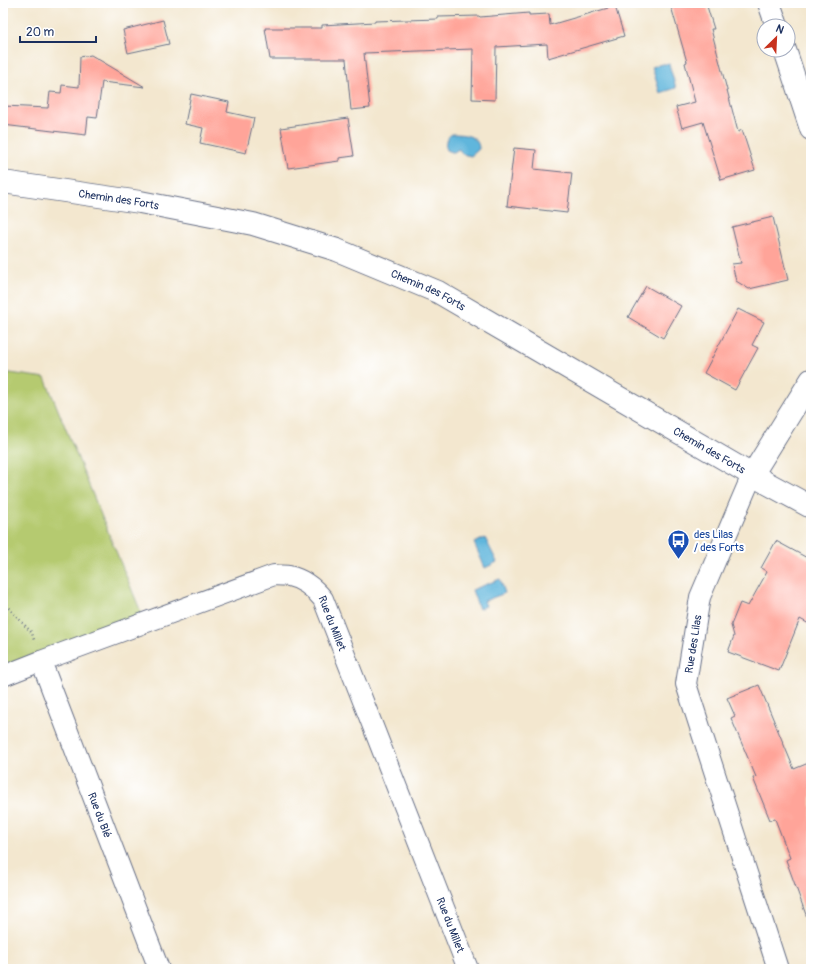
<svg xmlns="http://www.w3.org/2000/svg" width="814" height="972" font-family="Pangolin,sans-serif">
<rect width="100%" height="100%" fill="#fff"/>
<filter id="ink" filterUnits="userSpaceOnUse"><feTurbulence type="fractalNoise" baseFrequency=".025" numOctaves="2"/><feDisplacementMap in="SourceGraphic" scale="8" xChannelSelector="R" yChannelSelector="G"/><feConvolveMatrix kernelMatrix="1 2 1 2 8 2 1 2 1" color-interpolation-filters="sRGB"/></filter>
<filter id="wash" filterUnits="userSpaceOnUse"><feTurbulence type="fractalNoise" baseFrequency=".012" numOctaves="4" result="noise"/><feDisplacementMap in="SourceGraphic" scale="16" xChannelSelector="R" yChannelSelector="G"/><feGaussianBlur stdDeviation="0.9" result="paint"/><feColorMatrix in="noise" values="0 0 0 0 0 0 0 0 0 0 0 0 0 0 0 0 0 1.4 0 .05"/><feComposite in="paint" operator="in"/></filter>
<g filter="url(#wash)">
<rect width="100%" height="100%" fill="#f3e7cf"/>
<path fill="#b5ca6f" stroke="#687c66" d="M3,372L45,378L145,622L3,677Z"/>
<path fill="#60b6dc" stroke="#3e729d" d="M662,64H669L676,88L660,93L652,67Z
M452,134C463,134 479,135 479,149L471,156L462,154L459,149L457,150L454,152H452L447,150C444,143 446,138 452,134Z
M485,538L497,562L485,568L474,543Z
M500,579L505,593L484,601L486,606L479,609L472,590Z"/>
<g id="blocks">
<path fill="#ffa499" d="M670,3H706L714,29H711L738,132L742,130L755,170L721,180L703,122L682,128L676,107L695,102L685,63L687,62Z
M615,6L624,36L548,58L547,44L496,47L495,100L472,99L473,49L364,53L370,108L351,110L346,59H270L265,28H322V25L375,22V21L438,19V17L479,16L480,17L529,13V15L549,14L550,25Z
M163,20L169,44L128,53L123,30Z
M91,55L145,87L102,82L97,118L88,117L86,135L3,125V106L48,108L50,92L61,93L62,85L79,87L80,57Z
M191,94L229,102L227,112L254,118L246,153L200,143L203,128L185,124Z
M348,118L354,156L339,158V161L288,168L281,128Z
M514,148L536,150L534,169L572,173L567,213L507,206Z
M773,217L788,280L749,289L736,281L732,264L741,263L732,227Z
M646,286L681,306L663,338L628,317Z
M738,309L764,322L752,345L758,348L735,390L704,373Z
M776,541L811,560V625L800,619L779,671L728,652L734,636L731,625L740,603L748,606L767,572L761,568Z
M759,685L794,769L811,762V922L809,923L786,860L790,858L775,819L770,820L753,778L756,777L731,718L735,716L727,698Z"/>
</g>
</g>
<g filter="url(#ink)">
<use href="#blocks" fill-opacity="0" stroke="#676f86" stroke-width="1"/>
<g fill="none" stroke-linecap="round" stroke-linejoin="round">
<defs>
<g id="minor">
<path d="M752,475L700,597L686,684L778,969"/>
<path id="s1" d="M41,661L159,969"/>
<path id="s2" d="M3,676L41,661L274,575C279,576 285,575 289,576C303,579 314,588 323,599L468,969"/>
</g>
<g id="tertiary">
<path d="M769,3L777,26"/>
<path d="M785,50L811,129"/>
<path id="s3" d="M3,182L140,202L253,224L337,250L438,292L752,475L811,507"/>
<path d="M752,475L811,380"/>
</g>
</defs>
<use href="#minor" stroke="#676f86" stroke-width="22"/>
<use href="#tertiary" stroke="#676f86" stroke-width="24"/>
<path stroke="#676f86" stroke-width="2.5" stroke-dasharray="1 3" stroke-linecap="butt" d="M3,602L32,633L34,640"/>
<use href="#minor" stroke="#fff" stroke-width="20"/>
<use href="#tertiary" stroke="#fff" stroke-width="22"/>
</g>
</g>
<defs>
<symbol id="bus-pin" viewBox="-11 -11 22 30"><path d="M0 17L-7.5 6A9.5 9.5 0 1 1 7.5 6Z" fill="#1a4fb4" stroke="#fff"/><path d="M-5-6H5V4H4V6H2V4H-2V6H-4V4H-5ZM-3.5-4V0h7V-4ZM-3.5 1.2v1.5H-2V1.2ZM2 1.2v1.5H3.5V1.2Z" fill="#fff"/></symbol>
</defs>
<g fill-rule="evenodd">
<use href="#bus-pin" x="666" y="528" width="25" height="34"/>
</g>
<g text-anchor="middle" stroke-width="4" stroke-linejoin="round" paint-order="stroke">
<g font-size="11" fill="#1b2f5e" stroke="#fff">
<text dy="4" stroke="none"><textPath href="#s3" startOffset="117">Chemin des Forts</textPath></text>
<text dy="4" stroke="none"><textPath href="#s3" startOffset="441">Chemin des Forts</textPath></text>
<text dy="4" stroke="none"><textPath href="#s3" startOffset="765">Chemin des Forts</textPath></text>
<text dy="4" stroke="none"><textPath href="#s2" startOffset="372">Rue du Millet</textPath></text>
<text transform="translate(693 644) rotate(-81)" y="4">Rue des Lilas</text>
<text dy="4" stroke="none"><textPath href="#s1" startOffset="165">Rue du Blé</textPath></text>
<text dy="4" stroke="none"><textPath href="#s2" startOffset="696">Rue du Millet</textPath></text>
</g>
<g font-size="11" fill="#164399" stroke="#fff" text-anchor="start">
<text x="694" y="538">des Lilas<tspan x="694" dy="13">/ des Forts</tspan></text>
</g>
</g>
<rect width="814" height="972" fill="none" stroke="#fff" stroke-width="16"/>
<g transform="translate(776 38) rotate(24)"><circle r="19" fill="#ffffff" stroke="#a4acbf"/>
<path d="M0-3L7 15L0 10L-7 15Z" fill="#c8321e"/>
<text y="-6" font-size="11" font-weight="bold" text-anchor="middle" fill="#1b2f5e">N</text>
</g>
<path d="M20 36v6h76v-6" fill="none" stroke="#1b2f5e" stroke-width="2"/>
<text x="26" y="36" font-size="12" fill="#1b2f5e" stroke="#ffffff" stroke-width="3" paint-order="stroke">20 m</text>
</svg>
